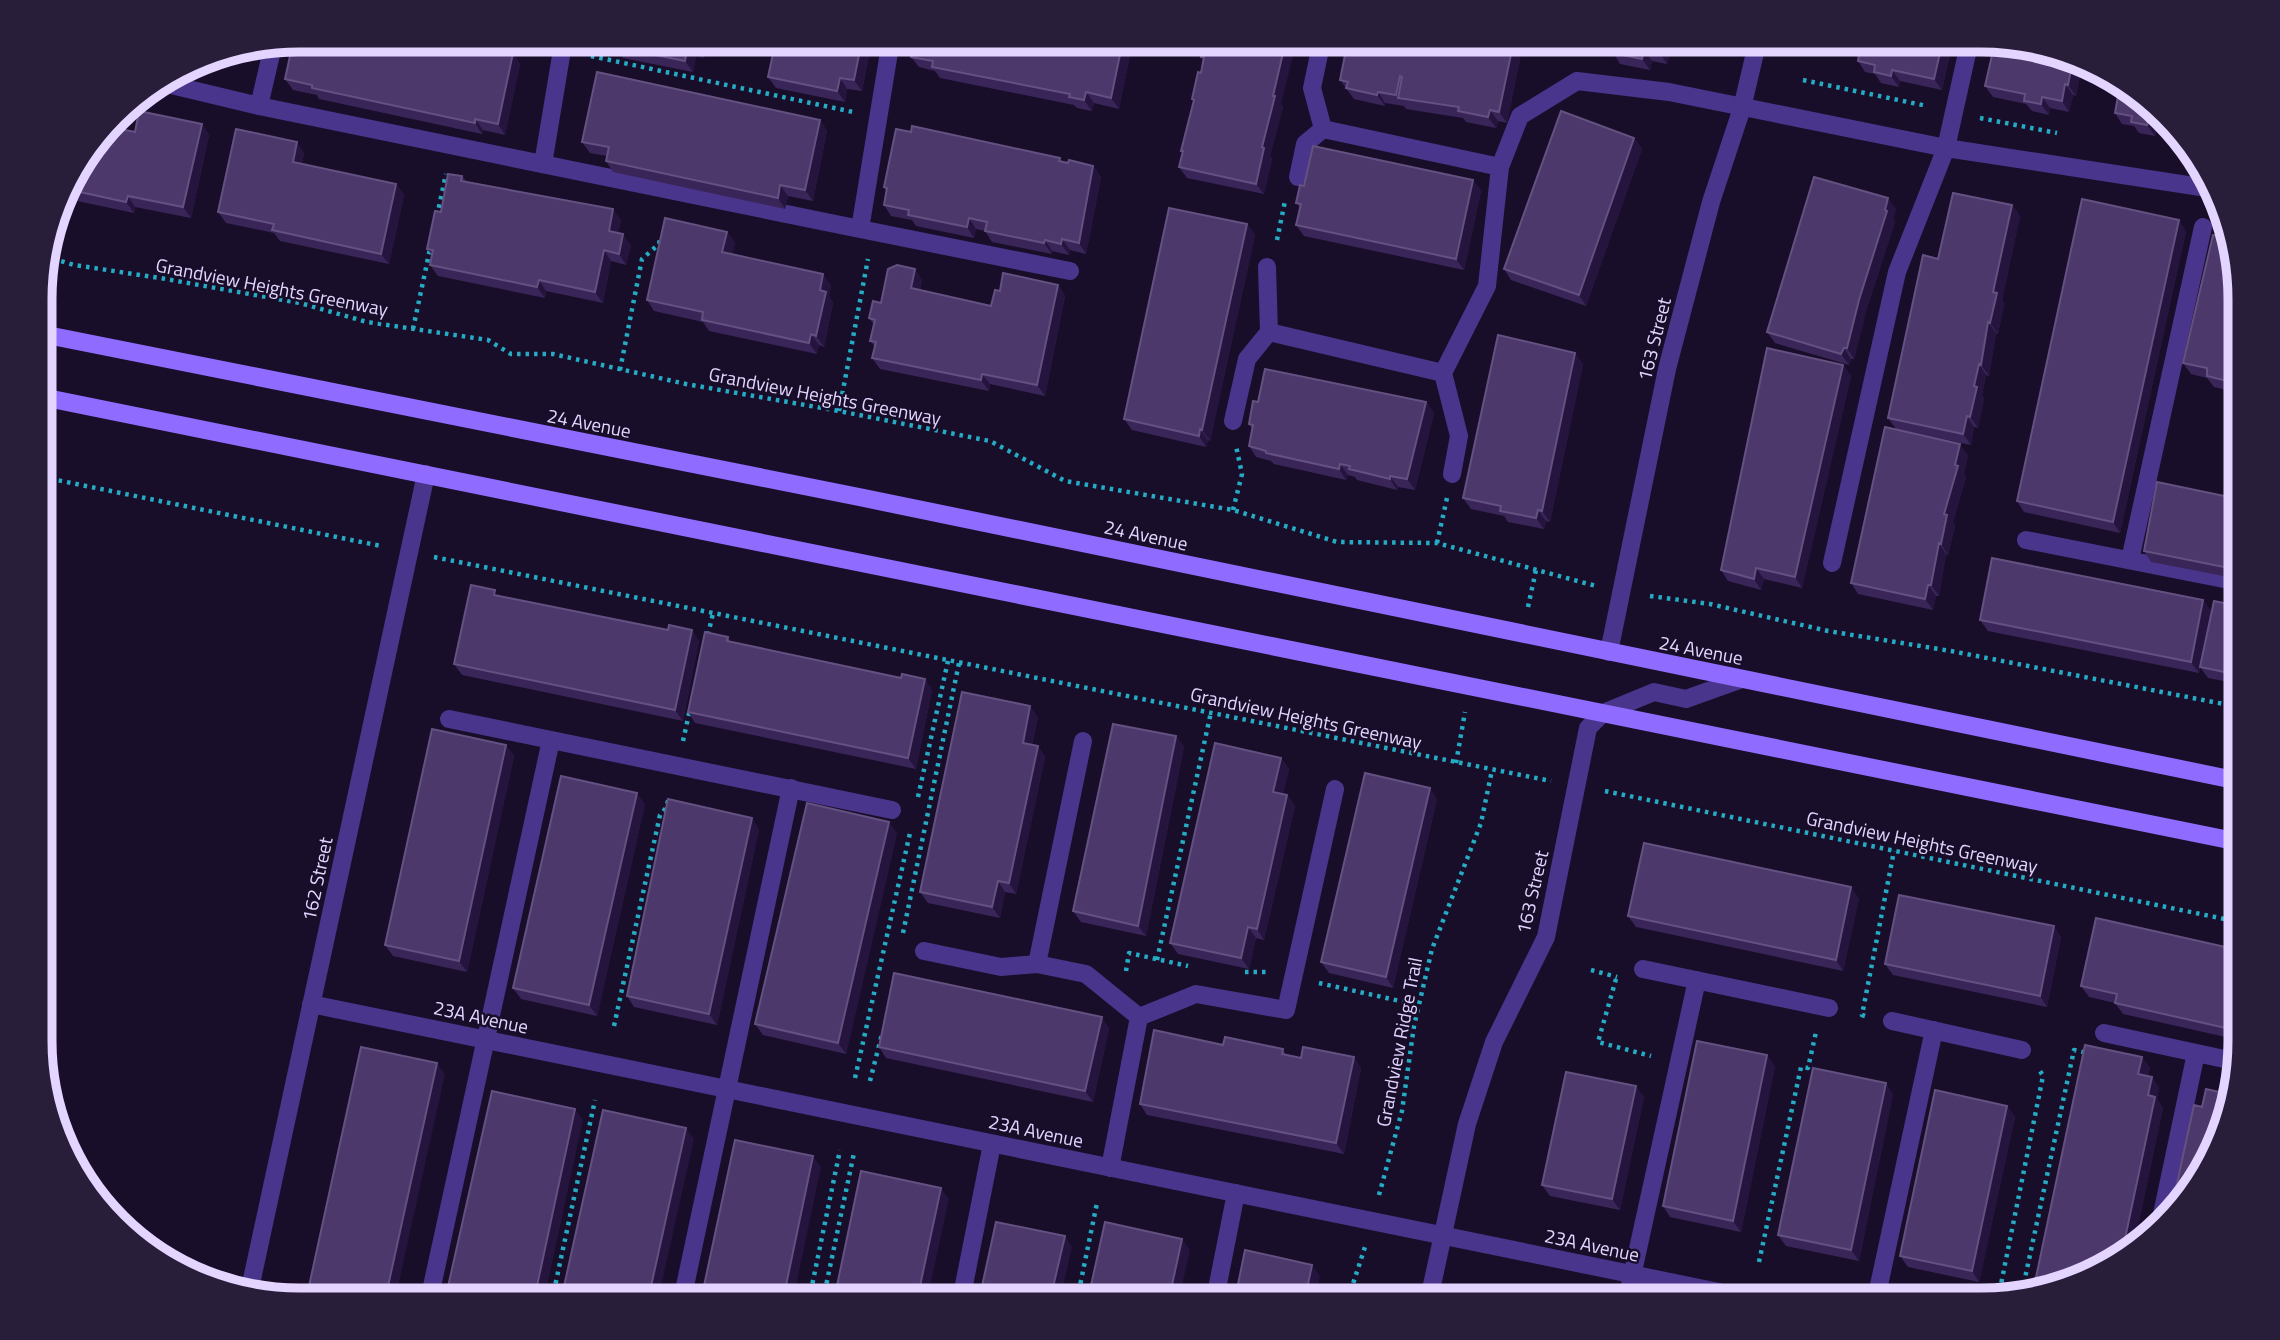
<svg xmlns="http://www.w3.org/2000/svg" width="2280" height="1340" font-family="'Titillium Web',sans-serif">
<rect width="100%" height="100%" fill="#180e29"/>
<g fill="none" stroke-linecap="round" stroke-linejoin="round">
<path stroke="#25acc4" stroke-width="4.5" stroke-dasharray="3.5 5" stroke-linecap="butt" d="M517,40L535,44
M591,56L853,112
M1803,80L1927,106
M1980,118L2057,133
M437,216L446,174
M1277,240L1285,201
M45,256L74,265L160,278L300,303L367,322L488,340L511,354H553L686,384L839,411L990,441L1065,481L1233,510L1337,542L1437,543L1596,586
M413,329L430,249
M620,370L642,259L659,244L660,239
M839,411L868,259
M42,477L381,546
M1233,510L1242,474L1236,446
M1437,543L1447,498
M434,557L1551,781
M1650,596L1710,604L1828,631L1951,651L2239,707
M1528,607L1536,570
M708,635L713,613
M683,741L690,709
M1456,763L1465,712
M1605,791L2239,922
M918,797L948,661
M903,933L959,663
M1157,960L1211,712
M1591,970L1617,977
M1126,971L1129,953L1188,966
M1245,972H1268
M1616,979L1598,1042L1651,1056
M1319,983L1418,1005
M1865,1016L1862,1015L1894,851
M614,1026L660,815L666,808L669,797
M855,1078L910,833
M870,1081L882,1034
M1379,1195L1402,1111L1414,1026L1432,949L1481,823L1492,770
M1759,1262L1801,1067L1808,1068L1816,1032
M2022,1292L2074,1050L2083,1052
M1348,1299L1365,1247
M1998,1299L2043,1076L2040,1071
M552,1300L595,1100
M809,1300L840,1150
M823,1300L854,1153
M1077,1300L1097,1203"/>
<path stroke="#4a358c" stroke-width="18" d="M1322,40L1312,88L1323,129L1500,167L1520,116L1577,81L1669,92L1946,148L2207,188
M273,46L259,106L860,229L891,40
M163,83L259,106
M543,164L562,50L567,40
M1298,177L1305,144L1323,129
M860,229L1070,271
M1267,267L1269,332L1443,373L1487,286L1500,167
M1443,373L1459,436L1452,474
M1233,421L1247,359L1269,332
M2026,540L2239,582
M2130,560L2203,227
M1832,563L1897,272L1946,148L1970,40
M449,719L892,810
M924,951L1001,967L1037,964L1086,974L1139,1017L1196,994L1286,1010L1335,789
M1037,964L1083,741
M1643,969L1829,1008
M1892,1021L2022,1050
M2104,1033L2238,1062
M1110,1168L1139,1017
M2162,1214L2196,1053
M1215,1299L1236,1193
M1627,1299L1697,980
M1876,1299L1934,1030
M429,1300L551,740
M682,1300L791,788
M961,1300L992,1144"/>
<path stroke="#4a358c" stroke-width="18" d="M1609,652L1667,369L1711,202L1742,108L1758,40
M311,1004L1753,1299
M249,1293L426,474
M1429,1299L1467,1124L1494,1042L1546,937L1588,728L1603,713L1654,692L1686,699L1742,679"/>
<path stroke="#8f6cff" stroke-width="18" d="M42,334L864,498L2239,781
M42,397L2239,842"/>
</g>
<path fill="#3a2558" d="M708,40L704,58L696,56L693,72L623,58L616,47Z
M872,40L862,91L847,89L845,102L776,88L768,77Z
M913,40H1129L1132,45L1119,109L1094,103L1092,111L1077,108L1074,105L940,78L935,71L919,67L911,57Z
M1206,40L1281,104L1283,107L1270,156L1272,159L1264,194L1187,178L1179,167L1183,153L1181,151L1194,102L1192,99L1201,73L1203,60L1201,57Z
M1348,40H1516L1522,49L1507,123L1498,121L1496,128L1466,122L1463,118L1406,109L1404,106L1385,103V106L1354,99L1340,80Z
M1594,40H1674L1667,64L1652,61L1650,70L1620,64L1613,52L1601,50Z
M1861,40H1953L1942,90L1900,81L1899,87L1881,83L1875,74L1865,72L1858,61Z
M2048,49L2080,63L2082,65L2076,96L2073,95L2069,112L2050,108L2049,115L2032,111L2026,104L1993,97L1985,86Z
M480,51L513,53L520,64L505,135L483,130L482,134L319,99L317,95L293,90L285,79Z
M2120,85L2174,135L2156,131L2155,136L2139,133L2134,126L2122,124L2115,113Z
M820,120L827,131L813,201L788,196L785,209L613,172L606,161L607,156L590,153L582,142Z
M202,124L209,135L191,218L135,207L134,213L63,198L67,184L135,132Z
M1634,138L1642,149L1586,306L1511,280L1504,269Z
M304,153L302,164L396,184L404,195L389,264L280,241L274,233L226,223L218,212Z
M1060,158L1062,162L1093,166L1101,177L1086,254L1070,250L1069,255L1052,251V254L992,242L985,231L976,229L974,238L916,226L912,220L891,216L884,205L886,191L884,187Z
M462,176L466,181L621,220L618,233L631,245L626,265L611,261L603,303L546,291L545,298L438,276L430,265L432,255L427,249Z
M1473,180L1481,191L1464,270L1304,236L1296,225L1300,208L1296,203L1304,186Z
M2012,205L2020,216L2002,300L2004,304L1998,334L1996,333L1989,376L1986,375L1982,395L1984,398L1978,428L1974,427L1971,445L1896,429L1888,418L1938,259Z
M1896,209L1893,219L1895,222L1866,311L1854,359H1851L1849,365L1775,343L1767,332Z
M1247,224L1255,235L1210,441L1208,440L1206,447L1132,430L1124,419Z
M2186,231L2120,533L2024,512L2017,501Z
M727,232L735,243L732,254L831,285L829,296L833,303L824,347L819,345L817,354L709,331L703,322L654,311L647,300Z
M922,280L920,290L991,306L1000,291L1058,285L1065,296L1045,396L990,384L989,391L880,369L872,358L875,347L870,341L874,325L869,318L881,303Z
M2239,282V393L2214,387L2207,378L2191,374L2183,363Z
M1583,364L1550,522L1546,521L1544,529L1508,522L1504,516L1471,509L1463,498Z
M1843,365L1851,376L1802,588L1764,579L1761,590L1728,581L1721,570Z
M1258,402H1426L1434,413L1415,490L1398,487L1397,490L1357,480L1355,477L1348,475L1346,480L1274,464L1271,461L1256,457L1249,446L1252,429L1249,424Z
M1968,455L1964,474L1966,477L1953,522L1955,526L1948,555L1946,554L1939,596H1936L1933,610L1858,594L1851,583Z
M2239,499V579L2151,562L2144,551Z
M499,596L699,641L683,721L462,675L454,664Z
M2203,600L2211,611L2199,673L1988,631L1980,620Z
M2239,606V684L2208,678L2200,667Z
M728,637L731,642L901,678L925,679L932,690L916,769L695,723L688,712Z
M1038,717L1032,745L1038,746L1045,757L1016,894L1005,892L1000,918L928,903L920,892Z
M1176,736L1184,747L1146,936L1081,922L1073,911Z
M506,745L514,756L467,972L393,956L385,945Z
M1281,758L1289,769L1283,794L1287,795L1295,806L1264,940L1256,938L1249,969L1178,954L1170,943Z
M1437,799L1393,988L1329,973L1321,962Z
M645,804L597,1016L521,999L513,988Z
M759,829L717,1025L634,1007L627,996Z
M897,833L846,1054L763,1035L755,1024Z
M1859,898L1843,971L1636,927L1628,916Z
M2061,937L2047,1007L1893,975L1885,964Z
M2239,950V1040L2123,1014L2115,1003L2089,997L2081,986Z
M1109,1028L1093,1102L886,1058L879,1047Z
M1223,1045L1283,1049L1286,1055L1361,1068L1344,1154L1147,1115L1140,1104Z
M2142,1057L2150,1068L2148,1076L2152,1077L2159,1088L2157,1099L2163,1108L2135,1240L2110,1265L2038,1287L2035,1282Z
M1775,1066L1741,1232L1670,1217L1663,1206Z
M1893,1094L1859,1261L1786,1246L1778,1235Z
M1644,1097L1620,1210L1550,1196L1542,1185Z
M2007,1106L2015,1117L1979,1282L1908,1267L1900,1256Z"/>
<path fill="#25143d" d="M698,40H708L704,58L697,47Z
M862,40H872L862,91L854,80Z
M1123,40H1129L1132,45L1119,109L1111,98Z
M1286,40H1297L1281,104L1283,107L1270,156L1272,159L1264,194L1256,184L1273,96Z
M1514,40H1516L1522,49L1507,123L1499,112Z
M1663,40H1674L1667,64L1660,53Z
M1943,40H1953L1942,90L1934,79Z
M688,45L696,56L693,72L685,61Z
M1644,50L1652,61L1650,70L1642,59Z
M513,53L520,64L505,135L498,124Z
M2073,60L2080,63L2082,65L2076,96L2068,85Z
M1892,70L1900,81L1899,87L1891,76Z
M1400,76L1408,87L1398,98L1404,106L1396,95Z
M840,78L847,89L845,102L837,91Z
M2065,84L2073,95L2069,112L2062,101Z
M1086,92L1094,103L1092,111L1084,100Z
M1378,92L1385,103V106L1377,95Z
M2042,97L2050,108L2049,115L2041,104Z
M1490,110L1498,121L1496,128L1488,117Z
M475,119L483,130L482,134L475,123Z
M820,120L827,131L813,201L805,190Z
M2148,120L2156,131L2155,136L2147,125Z
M202,124L209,135L191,218L183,207Z
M1634,138L1642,149L1586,306L1579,295Z
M297,142L304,153L300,173L293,162Z
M1093,166L1101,177L1086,254L1079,243Z
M1473,180L1481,191L1464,270L1456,259Z
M396,184L404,195L389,264L381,254Z
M780,185L788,196L785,209L778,198Z
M128,196L135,207L134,213L126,202Z
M1888,198L1896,209L1893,219L1895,222L1866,311L1854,359L1847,348L1859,300Z
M2012,205L2020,216L2002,300L2004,304L1998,334L1990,323L1993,292Z
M613,209L621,220L616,242L609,231Z
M969,218L976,229L974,238L967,227Z
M2179,220L2186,231L2120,533L2113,522Z
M1247,224L1255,235L1210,441L1202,430Z
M727,232L735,243L730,263L722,252Z
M623,234L631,245L626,265L619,254Z
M1062,239L1070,250L1069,255L1061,244Z
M1045,240L1052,251V254L1044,243Z
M604,250L611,261L603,303L595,292Z
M915,269L922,280L918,299L911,288Z
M823,274L831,285L829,296L833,303L824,347L816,336L820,290Z
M539,280L546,291L545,298L537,287Z
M1058,285L1065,296L1045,396L1037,385Z
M1988,322L1996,333L1989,376L1981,365Z
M811,334L819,345L817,354L809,343Z
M1844,348L1851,359L1849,365L1841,354Z
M1575,353L1583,364L1550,522L1542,511Z
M1979,364L1986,375L1982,395L1984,398L1978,428L1970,417L1974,386Z
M1843,365L1851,376L1802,588L1795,577Z
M982,374L990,384L989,391L981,380Z
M1426,402L1434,413L1415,490L1407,479Z
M1967,416L1974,427L1971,445L1963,434Z
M1200,429L1208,440L1206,447L1199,436Z
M1960,444L1968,455L1964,474L1966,477L1953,522L1955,526L1948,555L1941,544L1944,514Z
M1340,464L1348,475L1346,480L1339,469Z
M1390,476L1398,487L1397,490L1390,479Z
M1538,510L1546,521L1544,529L1536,518Z
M1939,543L1946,554L1939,596L1931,585Z
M1756,568L1764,579L1761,590L1754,579Z
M1928,585L1936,596L1933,610L1925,599Z
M2203,600L2211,611L2199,673L2191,662Z
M692,630L699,641L683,721L675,710Z
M925,679L932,690L916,769L908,758Z
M1030,706L1038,717L1030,754L1023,743Z
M1176,736L1184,747L1146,936L1138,926Z
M506,745L514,756L467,972L459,961Z
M1038,746L1045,757L1016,894L1009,883Z
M1281,758L1289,769L1281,803L1273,792Z
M1430,788L1437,799L1393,988L1386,977Z
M637,793L645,804L597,1016L589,1005Z
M1287,795L1295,806L1264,940L1257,929Z
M752,818L759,829L717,1025L709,1014Z
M889,822L897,833L846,1054L838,1043Z
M998,881L1005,892L1000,918L992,907Z
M1851,887L1859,898L1843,971L1836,960Z
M2054,926L2061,937L2047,1007L2040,996Z
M1248,927L1256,938L1249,969L1241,958Z
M1102,1017L1109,1028L1093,1102L1085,1091Z
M1767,1055L1775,1066L1741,1232L1733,1221Z
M1354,1057L1361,1068L1344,1154L1336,1143Z
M2142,1057L2150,1068L2146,1085L2138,1074Z
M437,1063L445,1074L395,1300H385Z
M2152,1077L2159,1088L2157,1099L2163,1108L2135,1240L2122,1253Z
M1886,1083L1893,1094L1859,1261L1851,1250Z
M1636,1086L1644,1097L1620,1210L1612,1199Z
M2007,1106L2015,1117L1979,1282L1972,1271Z
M575,1109L583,1120L544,1300H534Z
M686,1128L694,1139L658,1300H648Z
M813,1156L821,1167L793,1300H783Z
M941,1188L949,1199L927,1300H917Z
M1065,1236L1072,1247L1060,1300H1050Z
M1182,1239L1190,1250L1179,1299H1169Z
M1312,1265L1320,1276L1315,1299H1305Z"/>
<path fill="#4c386a" stroke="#645181" stroke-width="2" d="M299,40H430L480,51L481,47L513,53L498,124L475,119V123L312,88V85L285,79L293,42Z
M617,40H698L697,47L688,45L685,61L616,47Z
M776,40H862L854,80L840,78L837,91L768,77Z
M914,40H1123L1111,98L1086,92L1084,100L1069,97L1070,94L932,67L933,61L911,57Z
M1206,40H1286L1273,96H1275L1262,147L1264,148L1256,184L1179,167L1183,151H1181L1194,100L1192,99L1198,72L1201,73L1204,57H1201Z
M1348,40H1514L1499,112L1490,110L1488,117L1458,111L1459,107L1398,98L1402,77L1400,76L1396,95L1378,92L1377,95L1346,88L1348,82L1340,80Z
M1601,40H1663L1660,53L1644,50L1642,59L1613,53L1615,43Z
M1861,40H1943L1934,79L1892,70L1891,76L1874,72L1875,65L1858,61Z
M1995,42L2048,49L2073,60L2068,85L2065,84L2062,101L2042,97L2041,104L2024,101L2025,94L1985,86Z
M597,72L820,120L805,190L780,185L778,198L606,161L609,147L582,142Z
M2120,85L2161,122L2148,120L2147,125L2131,122L2132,116L2115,113Z
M139,111L202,124L183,207L128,196L126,202L66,189L67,184L111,127L135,132Z
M1561,111L1634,138L1579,295L1504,269Z
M912,126L1060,158L1059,161L1068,163L1069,160L1093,166L1079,243L1062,239L1061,244L1045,240L1044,243L985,231L987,222L969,218L967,227L908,215L909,210L884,205L887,188L884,187L896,129L911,132Z
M236,129L297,142L293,162L396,184L381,254L272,230L274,224L218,212Z
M1313,146L1473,180L1456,259L1296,225L1301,204L1296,203L1300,185L1304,186Z
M448,174L462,176L461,181L613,209L609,231L623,234L619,254L604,250L595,292L539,280L537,287L430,265L433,250L427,249L435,211L441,212Z
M1814,177L1888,198L1885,210L1887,211L1859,300L1847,348H1844L1841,354L1767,332Z
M1953,193L2012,205L1993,292L1997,293L1990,323L1988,322L1981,365L1979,364L1974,386L1977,387L1970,417L1967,416L1963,434L1888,418L1923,255L1938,259Z
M2082,199L2179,220L2113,522L2017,501Z
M1169,208L1247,224L1202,430L1200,429L1199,436L1124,419Z
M665,218L727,232L722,252L823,274L820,290L826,292L816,336L811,334L809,343L702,320L703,312L647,300Z
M2213,235L2224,237L2239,282V384L2207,376V368L2183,363Z
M897,265L915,269L911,288L991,306L995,290L1000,291L1003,273L1058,285L1037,385L982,374L981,380L872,358L876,342L870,341L875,320L869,318L873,301L881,303L888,269Z
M1498,335L1575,353L1542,511L1538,510L1536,518L1500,511L1501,506L1463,498Z
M1767,348L1843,365L1795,577L1756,568L1754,579L1721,570Z
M1265,369L1426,402L1407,479L1390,476V479L1349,469L1350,466L1340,464L1339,469L1266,453V451L1249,446L1253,425L1249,424L1253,401L1258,402Z
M1885,427L1960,444L1955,465L1958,466L1944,514L1947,515L1941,544L1939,543L1931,585H1928L1925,599L1851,583Z
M2157,482L2239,499V570L2144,551Z
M1992,558L2203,600L2191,662L1980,620Z
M471,585L495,590L494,595L668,630L669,625L692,630L675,710L454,664Z
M2214,601L2239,606V675L2200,667Z
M705,632L728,637L727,641L901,678L902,674L925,679L908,758L688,712Z
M962,692L1030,706L1023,743L1038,746L1009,883L998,881L992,907L920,892Z
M1113,724L1176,736L1138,926L1073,911Z
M432,729L506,745L459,961L385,945Z
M1215,743L1281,758L1273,792L1287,795L1257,929L1248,927L1241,958L1170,943Z
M1365,773L1430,788L1386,977L1321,962Z
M561,776L637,793L589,1005L513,988Z
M668,799L752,818L709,1014L627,996Z
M807,803L889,822L838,1043L755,1024Z
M1644,843L1851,887L1836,960L1628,916Z
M1899,895L2054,926L2040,996L1885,964Z
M2096,918L2239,950V1031L2115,1003L2117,994L2081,986Z
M894,973L1102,1017L1085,1091L879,1047Z
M1154,1030L1223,1045L1225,1037L1283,1049L1282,1054L1301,1058L1303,1047L1354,1057L1336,1143L1140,1104Z
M1697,1041L1767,1055L1733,1221L1663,1206Z
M2085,1045L2142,1057L2138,1074L2152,1077L2148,1095L2155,1097L2122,1253L2115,1260H2111L2110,1265L2047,1284L2035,1282Z
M361,1047L437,1063L385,1300H306Z
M1813,1068L1886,1083L1851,1250L1778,1235Z
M1566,1072L1636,1086L1612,1199L1542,1185Z
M2223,1074L2233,1076L2205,1170L2173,1202L2194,1105L2202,1107L2206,1089L2219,1092Z
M1935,1090L2007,1106L1972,1271L1900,1256Z
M492,1091L575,1109L534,1300H445Z
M603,1110L686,1128L648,1300H561Z
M735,1140L813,1156L783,1300H701Z
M861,1171L941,1188L917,1300H834Z
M996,1222L1065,1236L1050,1300H979Z
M1105,1222L1182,1239L1169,1299H1088Z
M1245,1250L1312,1265L1305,1299H1235Z"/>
<g text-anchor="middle" stroke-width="5" stroke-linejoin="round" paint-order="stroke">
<g font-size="19" fill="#e3d5ff" stroke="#180e29">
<text transform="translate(272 287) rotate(11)" y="7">Grandview Heights Greenway</text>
<text transform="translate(1654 339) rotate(-76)" y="7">163 Street</text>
<text transform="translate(825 396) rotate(11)" y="7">Grandview Heights Greenway</text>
<text transform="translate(589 423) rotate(11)" y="7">24 Avenue</text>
<text transform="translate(1146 535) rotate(12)" y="7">24 Avenue</text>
<text transform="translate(1701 650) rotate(11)" y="7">24 Avenue</text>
<text transform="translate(1306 718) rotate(12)" y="7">Grandview Heights Greenway</text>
<text transform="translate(1922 842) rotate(12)" y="7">Grandview Heights Greenway</text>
<text transform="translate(317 879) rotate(-78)" y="7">162 Street</text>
<text transform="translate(1532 892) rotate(-77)" y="7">163 Street</text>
<text transform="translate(481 1017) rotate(12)" y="7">23A Avenue</text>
<text transform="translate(1399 1042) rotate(-79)" y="7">Grandview Ridge Trail</text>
<text transform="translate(1036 1131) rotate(12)" y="7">23A Avenue</text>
<text transform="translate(1592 1245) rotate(12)" y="7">23A Avenue</text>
</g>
</g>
<path d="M0 0H2280V1340H0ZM299 52H1981A247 247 0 0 1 2228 299V1041A247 247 0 0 1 1981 1288H299A247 247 0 0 1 52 1041V299A247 247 0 0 1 299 52Z" fill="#281e3a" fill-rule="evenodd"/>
<path fill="none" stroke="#e3d5ff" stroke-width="9" d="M299 52H1981A247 247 0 0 1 2228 299V1041A247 247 0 0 1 1981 1288H299A247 247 0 0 1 52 1041V299A247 247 0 0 1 299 52Z"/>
</svg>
